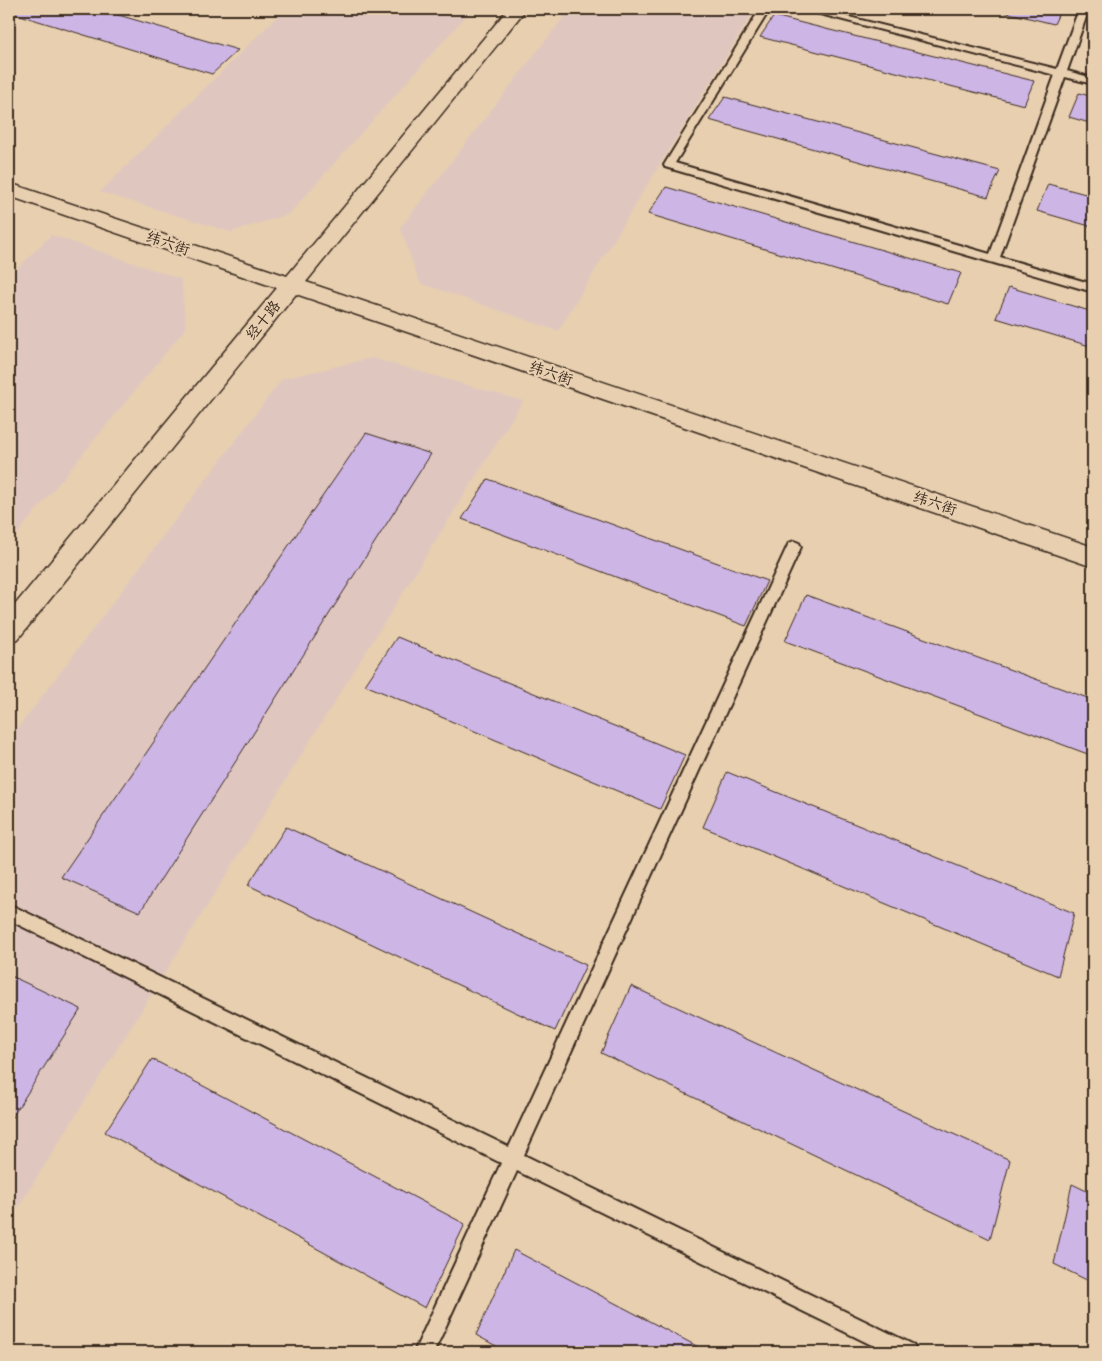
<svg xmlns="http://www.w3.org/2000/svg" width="1102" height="1361" font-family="Mali,'LXGW WenKai TC',sans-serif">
<rect width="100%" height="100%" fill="#e7cfb0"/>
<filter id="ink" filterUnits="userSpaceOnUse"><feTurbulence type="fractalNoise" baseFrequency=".02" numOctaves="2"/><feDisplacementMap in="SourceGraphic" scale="10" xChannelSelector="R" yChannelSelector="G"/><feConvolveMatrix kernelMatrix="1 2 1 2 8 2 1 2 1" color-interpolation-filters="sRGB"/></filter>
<g filter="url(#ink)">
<path fill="#dfc7c0" d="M285,9H472L289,214L231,232L100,192Z
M570,9H755L558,331L420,283L400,228Z
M51,235L181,279L186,328L9,544V277Z
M372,358L523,401L9,1222V740L282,379Z"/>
<path fill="#cdb5e5" stroke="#3b2a1e" d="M9,9H98L238,50L212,74L9,12Z
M992,9H1061L1054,24Z
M774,16L1034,81L1024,105L760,37Z
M1079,93L1093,97V124L1069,117Z
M725,97L1000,171L988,197L709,120Z
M1048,184L1093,196V227L1037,211Z
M666,187L961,273L948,304L648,214Z
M1009,287L1093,312V347L996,318Z
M366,433L431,454L140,912L61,877Z
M488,479L767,581L746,626L462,519Z
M806,595L1093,700V756L785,641Z
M397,637L685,755L660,809L365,685Z
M727,772L1074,913L1058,976L703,827Z
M286,827L586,965L555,1031L248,885Z
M9,975L81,1009L9,1122Z
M631,986L1010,1160L990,1239L601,1053Z
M152,1059L465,1224L425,1308L105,1132Z
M1072,1184L1093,1194V1283L1054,1264Z
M514,1250L708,1352H507L476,1335Z"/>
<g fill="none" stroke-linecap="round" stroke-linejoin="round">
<defs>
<path id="lane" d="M760,9H770L675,163L990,254L1055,75L801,9H817L1057,69L1079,9H1089L1067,71L1093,78V84L1065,77L1000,257L1093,284V292L665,167L664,165Z
M794,541L799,543L801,547L524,1155L914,1345L917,1352H886L517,1171L434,1352H414L501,1163L9,920V904L509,1147L787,547L789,543Z"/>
<path id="secondary" d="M508,9H526L306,282L1093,547V567L296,294L18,639L9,642V612L277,288L9,196V183L287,276Z"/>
</defs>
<use href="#lane" stroke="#3b2a1e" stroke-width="4"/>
<use href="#secondary" stroke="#3b2a1e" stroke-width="3"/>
<use href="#lane" fill="#e7cfb0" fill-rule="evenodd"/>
<use href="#secondary" fill="#e7cfb0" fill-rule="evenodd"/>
</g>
</g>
<g text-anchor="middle" stroke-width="5" stroke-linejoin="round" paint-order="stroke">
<g font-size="15" fill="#3b2a1e" stroke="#e7cfb0">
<text transform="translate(168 243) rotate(19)" y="5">纬六街</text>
<text transform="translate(263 320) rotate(-51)" y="5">经十路</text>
<text transform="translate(551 373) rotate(19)" y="5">纬六街</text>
<text transform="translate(935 503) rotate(19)" y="5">纬六街</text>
</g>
</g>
<rect width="1102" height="1361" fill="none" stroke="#e7cfb0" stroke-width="30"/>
<rect x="15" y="15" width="1072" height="1331" fill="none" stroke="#3b2a1e" stroke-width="2" filter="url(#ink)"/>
</svg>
